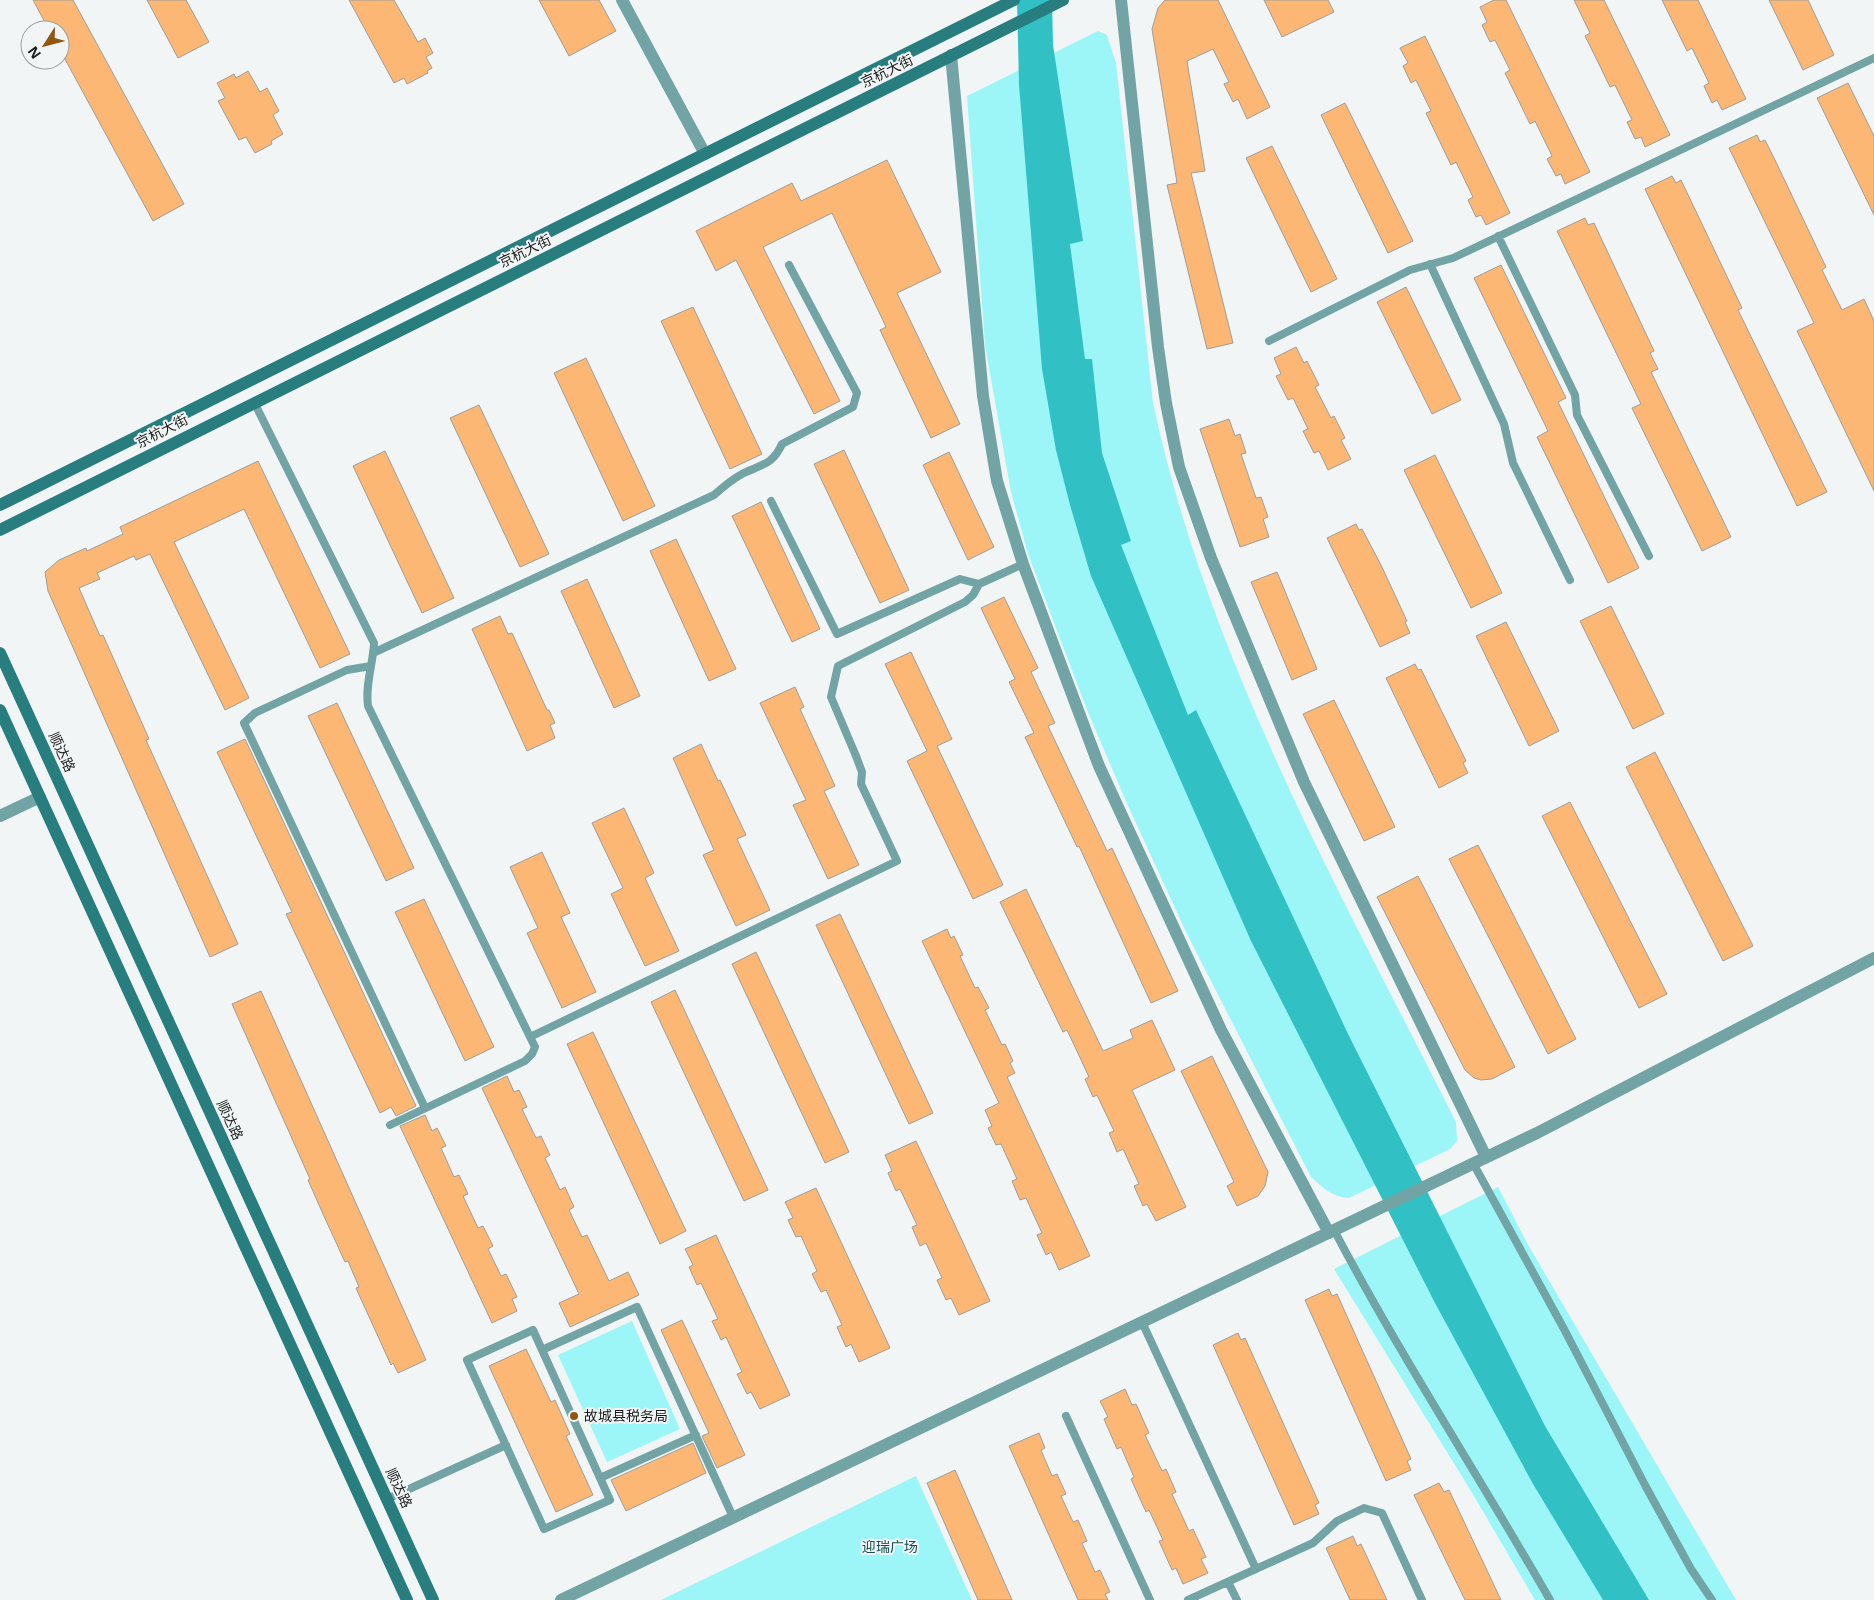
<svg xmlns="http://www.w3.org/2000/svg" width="1874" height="1600" font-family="'Open Sans','Noto Sans SC',sans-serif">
<rect width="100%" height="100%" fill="#f1f5f5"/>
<path fill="#9cf6f8" d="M1098,31L1107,35L1116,63L1153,403C1208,659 1339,890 1456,1122L1457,1141L1450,1149L1349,1198C1332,1197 1323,1188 1311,1177L1186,932L1125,799L1087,710L1028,554L1011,492L985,345L967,96Z
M1498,1187L1527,1243L1736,1600H1535L1471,1491L1334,1269Z
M632,1321L680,1429L607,1462L558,1355Z
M916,1476L972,1600H661Z"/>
<path fill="#31c1c5" d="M1017,0H1052L1053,45L1083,241L1070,244L1085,359H1092L1102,453L1131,541L1121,545L1188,715L1196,710L1349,1036L1545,1426L1649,1600H1603L1533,1484L1435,1303L1251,941L1091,576L1070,505L1056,450L1042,369L1019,85Z"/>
<path fill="#fbb773" stroke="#9f9d9b" d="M33,0H73L184,204L153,221L60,50V30H49Z
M147,0H186L209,42L178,58Z
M349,0H394L418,42L425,38L433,53L426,57L432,68L427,71L428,73L407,84L404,78L394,83Z
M539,0H599L616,31L569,56Z
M1165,0H1218L1270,107L1247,119L1238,99L1233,102L1224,84L1229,82L1213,49L1187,61L1205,171L1191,173L1233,343L1207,349L1167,185L1177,183L1152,29L1158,8Z
M1264,0H1328L1334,12L1282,37Z
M1494,0H1506L1590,172L1565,184L1561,174L1556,176L1547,159L1552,156L1535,121L1530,124L1505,73L1510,70L1495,40L1490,42L1482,25L1487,22L1480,7Z
M1574,0H1604L1670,135L1645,147L1641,137L1635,139L1627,122L1632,120L1615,85L1610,87L1595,56L1585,36L1590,33Z
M1662,0H1698L1746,99L1722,110L1717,100L1712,103L1704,86L1709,83L1692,48L1687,51Z
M1769,0H1808L1834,55L1803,70Z
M1425,36L1510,213L1486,225L1481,215L1476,217L1468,200L1473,197L1456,162L1451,165L1426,113L1431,111L1416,80L1411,83L1403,66L1408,63L1400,48Z
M248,71L260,92L267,88L279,111L273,115L283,134L271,141L272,144L255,153L246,137L239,140L218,101L225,98L217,83L234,74L236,78Z
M1848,83L1874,136V215L1817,98Z
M1345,103L1413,241L1388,253L1321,115Z
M1757,135L1760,142L1765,140L1774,158L1826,267L1822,270L1842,310L1864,299L1874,321V491L1797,331L1814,323L1729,148Z
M1272,146L1337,279L1311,292L1246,158Z
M887,160L941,272L897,293L960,424L931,438L880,330L886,327L832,213L763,247L840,401L814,414L736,260L716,271L696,231L792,183L801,201Z
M1672,176L1676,183L1681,180L1742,308L1738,310L1827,492L1797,506L1645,189Z
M1585,218L1588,225L1594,223L1654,351L1650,353L1658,369L1651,372L1731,537L1702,551L1632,408L1641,404L1557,231Z
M1501,265L1566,398L1558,402L1639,568L1608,583L1537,437L1548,431L1474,278Z
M1406,287L1461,400L1432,414L1377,302Z
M693,307L762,454L730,469L661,321Z
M1296,347L1304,363L1307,361L1319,385L1315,387L1331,418L1334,416L1345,438L1341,440L1351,459L1328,470L1319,451L1314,453L1303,431L1308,429L1293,398L1288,400L1276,376L1281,374L1274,358Z
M586,358L655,506L623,521L554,373Z
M479,405L549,554L520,567L450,418Z
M1229,419L1235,436L1240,434L1246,453L1241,454L1256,498L1261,497L1268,517L1263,519L1269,537L1240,547L1200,429Z
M844,450L909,590L880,603L814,464Z
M385,451L454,598L422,613L353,466Z
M949,452L994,547L968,560L923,465Z
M1435,455L1502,593L1471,608L1404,470Z
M258,461L350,654L320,668L244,509L174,542L249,698L225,710L150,554L136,560L134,556L97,573L100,579L79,588L100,636L103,635L149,739L146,740L238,944L210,957L48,591L45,572L59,560L86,548L87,551L123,534L120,527Z
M761,502L820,629L792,642L732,516Z
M1356,524L1359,530L1362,529L1381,565L1407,621L1405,622L1410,633L1380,647L1327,538Z
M676,539L736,669L709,681L650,551Z
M1277,572L1317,669L1292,680L1251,582Z
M587,579L640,696L614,708L561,591Z
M1004,597L1038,668L1031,672L1055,723L1048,726L1107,851L1112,848L1178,991L1151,1003L1079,846L1077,847L1025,737L1034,733L1009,682L1015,679L981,608Z
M1611,606L1664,714L1633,729L1580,621Z
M500,616L508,634L512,633L547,710H549L555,723L550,725L555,738L527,751L472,629Z
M1506,622L1559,731L1529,746L1476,636Z
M911,652L952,739L937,746L1003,885L973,899L907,761L927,751L885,664Z
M1415,664L1418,670L1421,669L1466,761L1463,763L1468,773L1439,788L1386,678Z
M795,687L804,707L800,709L835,786L824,791L859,865L828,879L793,805L806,800L760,703Z
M1334,700L1395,827L1364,841L1303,714Z
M337,703L414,868L386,881L308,716Z
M245,739L416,1106L396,1116L391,1107L380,1113L286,914L292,912L217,752Z
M701,744L718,781L720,780L746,835L737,839L770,910L736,926L703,855L714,850L673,758Z
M1655,752L1753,946L1723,961L1626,767Z
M1570,802L1667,994L1639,1008L1542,816Z
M624,808L654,873L645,878L679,951L645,966L611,894L623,888L592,823Z
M1478,845L1576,1039L1548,1054L1449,859Z
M542,852L570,913L561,917L596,992L562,1008L527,933L538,928L510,867Z
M1418,876L1515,1067L1492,1079L1481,1080L1474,1078L1465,1070L1377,897Z
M1026,889L1103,1051L1133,1038L1130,1030L1152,1020L1175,1070L1132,1090L1186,1207L1156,1221L1147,1204L1143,1206L1134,1186L1139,1184L1123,1149L1117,1152L1109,1133L1114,1131L1097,1095L1093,1097L1085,1079L1089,1077L1076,1049L1067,1030L1063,1032L1000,902Z
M424,899L494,1047L465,1061L395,912Z
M840,914L933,1113L909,1124L816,925Z
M947,929L951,938L954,936L963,955L960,956L975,988L978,987L989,1008L985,1010L1002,1045L1005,1044L1013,1061L1010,1063L1015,1073L1007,1077L1090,1256L1059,1270L1051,1252L1046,1255L1037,1235L1042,1233L1026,1198L1020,1200L1012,1181L1017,1179L1001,1144L996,1145L988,1128L992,1126L985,1110L999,1103L922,941Z
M756,952L849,1152L825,1163L732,964Z
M675,990L768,1190L744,1201L651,1002Z
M261,991L426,1360L398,1373L393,1363L391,1365L360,1297L356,1288L359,1287L348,1261L345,1262L323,1214L308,1180L310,1179L232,1004Z
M593,1032L686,1231L660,1244L567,1044Z
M1212,1056L1268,1172L1265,1186L1258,1196L1237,1206L1227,1186L1234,1182L1181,1071Z
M507,1076L514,1092L519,1090L527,1107L522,1109L536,1138L541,1136L550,1155L545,1158L560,1190L565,1187L574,1207L569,1210L582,1237L587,1235L609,1281L628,1272L639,1295L570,1327L559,1303L579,1294L482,1088Z
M425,1115L432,1131L437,1128L446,1146L441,1148L454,1177L459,1175L468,1194L463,1196L478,1228L483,1226L493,1246L488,1249L501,1276L506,1274L517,1297L512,1299L517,1311L492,1323L400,1126Z
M916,1141L990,1301L959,1315L951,1298L946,1300L937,1280L942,1278L926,1243L920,1246L912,1227L917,1225L900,1189L896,1191L888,1173L892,1171L885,1155Z
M816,1188L890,1348L859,1362L851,1344L846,1347L837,1327L842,1325L826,1290L821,1292L812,1274L817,1271L801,1236L796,1237L788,1220L793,1218L785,1202Z
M716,1235L790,1395L760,1409L751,1392L747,1394L737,1374L742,1372L726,1337L721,1340L712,1321L718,1319L701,1283L697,1285L689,1267L693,1265L685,1249Z
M1329,1289L1332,1296L1337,1294L1411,1459L1407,1461L1411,1470L1386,1481L1305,1300Z
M682,1320L745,1455L717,1468L702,1436L709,1433L661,1330Z
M1238,1333L1241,1340L1245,1338L1319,1503L1315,1505L1319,1514L1294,1525L1213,1345Z
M526,1349L551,1402L555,1400L570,1434L566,1436L593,1495L556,1512L489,1366Z
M1125,1389L1132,1405L1136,1404L1149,1433L1145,1435L1162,1471L1166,1469L1176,1492L1172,1494L1189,1531L1193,1529L1206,1557L1201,1559L1208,1573L1183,1584L1176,1568L1172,1570L1159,1541L1163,1540L1149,1510L1146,1512L1131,1479L1134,1477L1121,1447L1117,1449L1104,1419L1108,1417L1100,1401Z
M1039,1433L1045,1448L1041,1450L1052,1476L1057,1474L1066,1494L1061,1496L1073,1522L1078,1520L1087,1541L1082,1543L1095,1572L1100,1570L1110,1592L1105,1594L1108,1600H1078L1009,1446Z
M693,1443L706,1473L626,1511L611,1480Z
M955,1470L1012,1600H978L927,1483Z
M1439,1483L1444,1492L1449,1490L1501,1600H1465L1414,1495Z
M1353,1536L1357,1546L1361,1544L1387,1600H1350L1326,1548Z"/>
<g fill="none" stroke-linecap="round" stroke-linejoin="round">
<path stroke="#73a4a5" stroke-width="8" d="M1498,236L1575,395L1577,415L1649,556
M1430,264L1504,424L1513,463L1570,580
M1269,341L1410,270L1453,258L1874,58
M254,402L374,643C373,665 365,684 368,706L535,1047L532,1054L525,1061L390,1125
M771,501L837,634L960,579L979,584
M373,653L714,495C723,487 731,480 742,474C761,464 772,466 782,444L853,407L857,393L789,265
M371,666L347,670L255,713L244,723L425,1108
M530,1037L897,861L861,784L862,772L856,756L831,697L838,666L965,602L973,595L979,584L1023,564
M1473,1163L1564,1329L1646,1487L1691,1569L1712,1600
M1334,1230C1401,1357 1479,1476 1550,1600
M1142,1322L1256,1569
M533,1330L610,1500L544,1529L467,1360Z
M542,1350L637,1307L733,1517
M1066,1416L1150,1600
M600,1478L696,1435
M387,1499L506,1445
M1228,1582L1237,1600
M1188,1600L1313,1543L1337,1521L1364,1508L1382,1513L1422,1600"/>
<path stroke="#73a4a5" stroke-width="12" d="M622,0L705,154
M1121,0L1158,347L1166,403L1179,467L1211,558L1304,782L1486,1157
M951,55L983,396L997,481L1023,564L1099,766L1221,1030L1329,1233
M0,816L40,797"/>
<path stroke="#73a4a5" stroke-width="12" d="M561,1600L1537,1133L1874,958"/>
<path stroke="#287d7f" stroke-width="12" d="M0,505L1014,0
M0,530L1063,0
M0,653L433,1600
M0,710L407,1600"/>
</g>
<circle fill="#905711" stroke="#f1f5f5" stroke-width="2" cx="574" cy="1416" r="5"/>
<g text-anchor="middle" stroke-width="4" stroke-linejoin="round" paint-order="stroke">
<g font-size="14" fill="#1c1d1d" stroke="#f1f5f5">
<text transform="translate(887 71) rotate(-26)" y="5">京杭大街</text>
<text transform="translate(525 251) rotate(-26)" y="5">京杭大街</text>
<text transform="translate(162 431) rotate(-27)" y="5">京杭大街</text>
<text transform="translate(62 752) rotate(65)" y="5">顺达路</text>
<text transform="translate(230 1120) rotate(65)" y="5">顺达路</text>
<text transform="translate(399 1488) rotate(65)" y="5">顺达路</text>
</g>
<g font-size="14" fill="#1c1d1d" stroke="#f1f5f5" text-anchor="start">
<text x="584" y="1421">故城县税务局</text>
</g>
<g font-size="14" fill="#144e50" stroke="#f1f5f5">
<text x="890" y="1552">迎瑞广场</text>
</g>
</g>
<g transform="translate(45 45) rotate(234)"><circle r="24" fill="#f1f5f5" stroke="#9c9f9f"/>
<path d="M0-4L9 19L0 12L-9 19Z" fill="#905711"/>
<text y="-8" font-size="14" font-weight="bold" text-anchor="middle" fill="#1c1d1d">N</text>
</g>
</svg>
